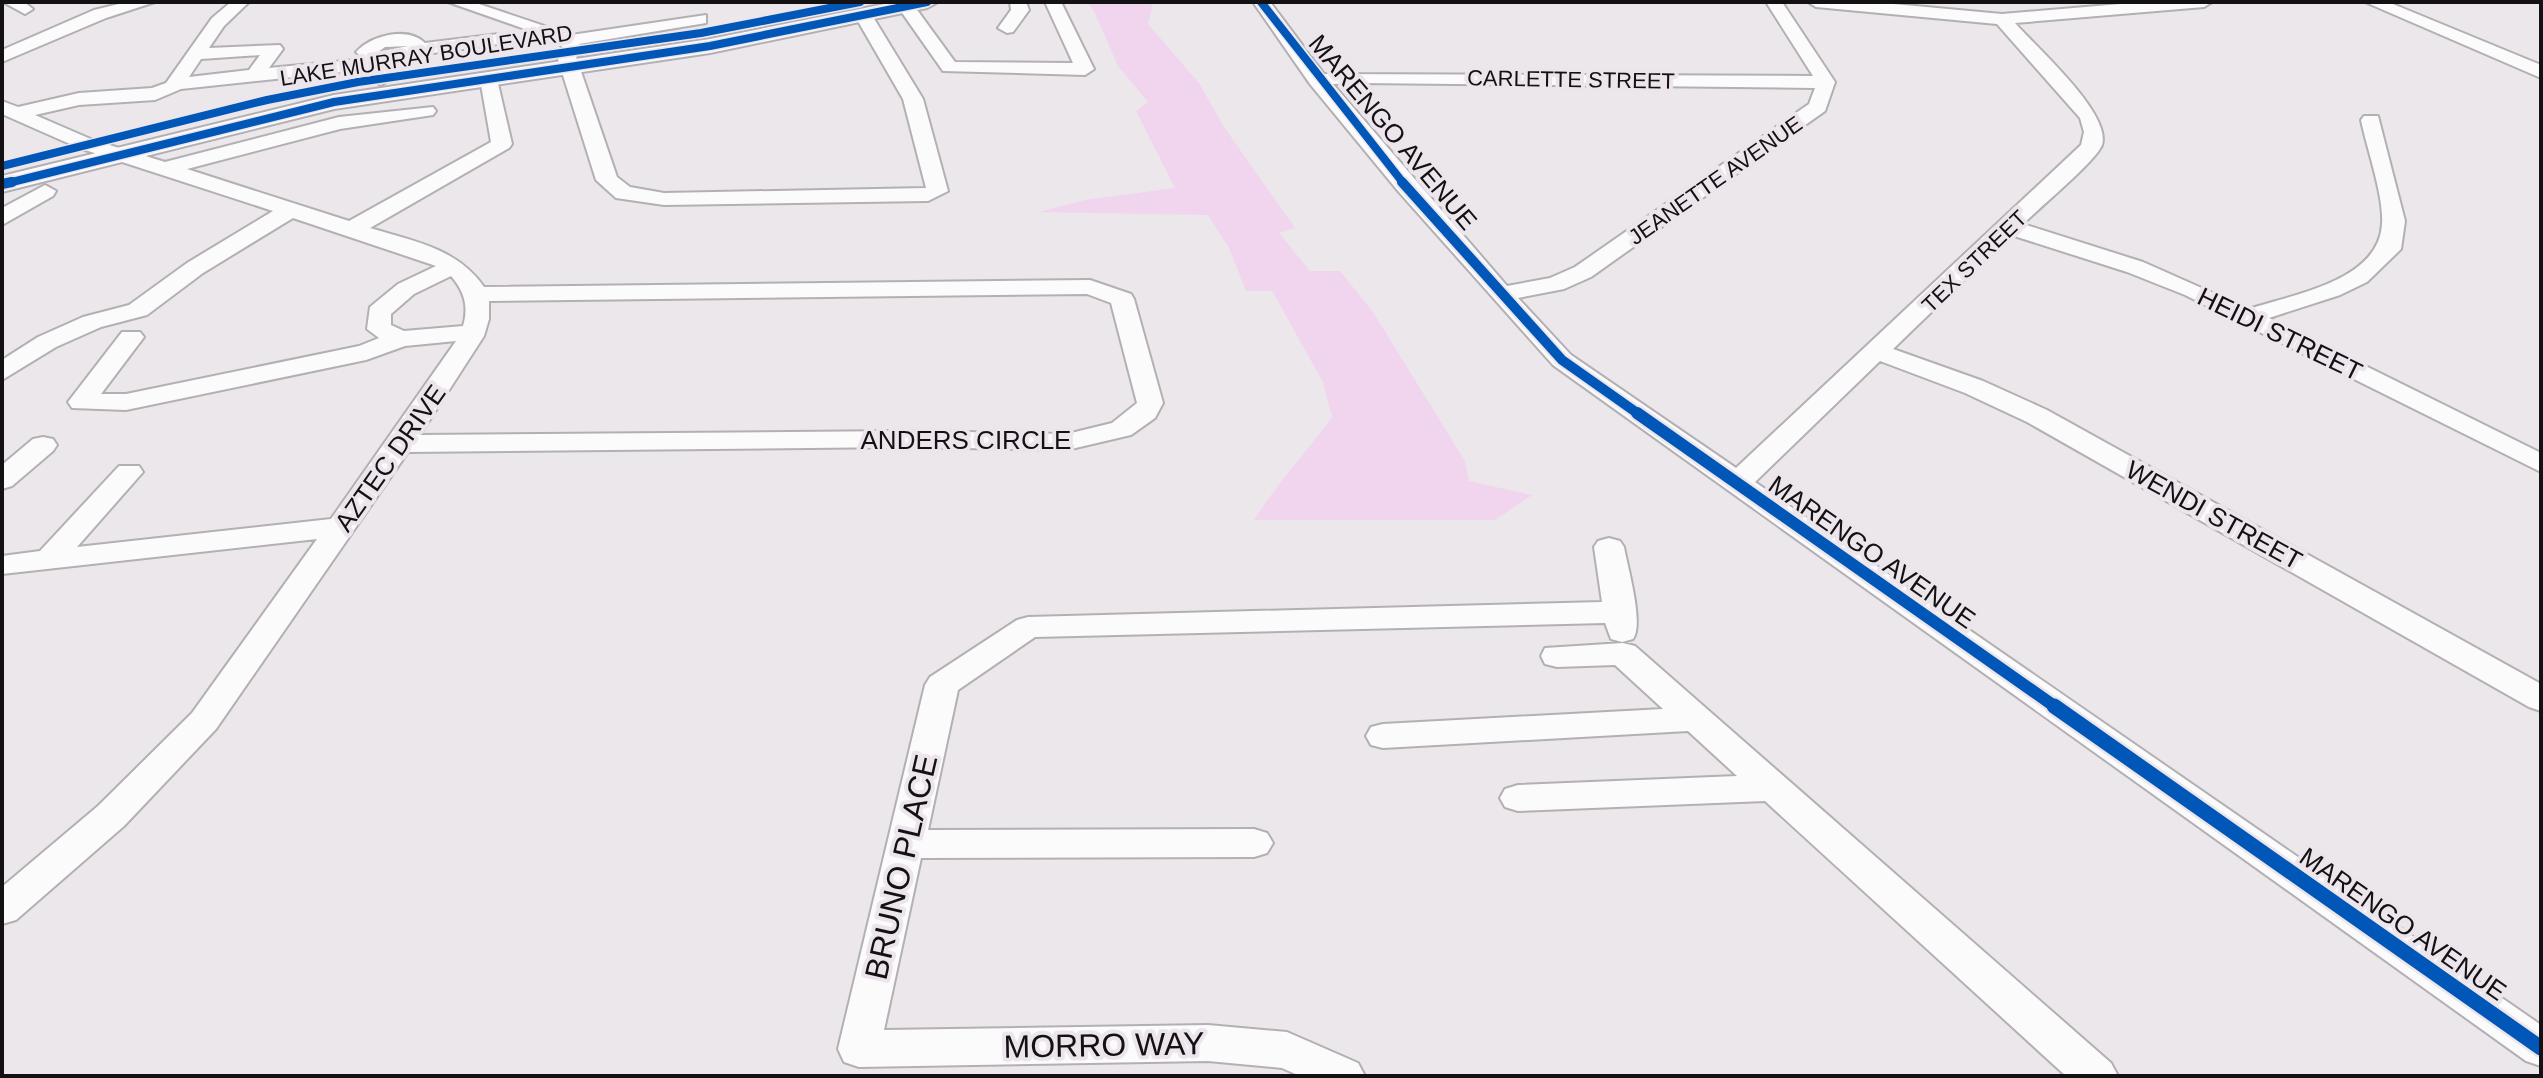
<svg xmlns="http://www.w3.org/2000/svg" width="2543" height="1078" font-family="Helvetica,sans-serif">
<rect width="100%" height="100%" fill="#ebe7eb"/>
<path fill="#f1d5ee" d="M1086,2H1153L1148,24L1199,83L1224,127L1295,228L1279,233L1310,271H1340L1373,312L1465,461L1469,481L1532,495L1495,520H1254C1277,483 1307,452 1332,417L1323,382L1272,291H1246L1229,248L1208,215L1039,212L1085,200L1175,188L1136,111L1148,102L1118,66L1093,9Z"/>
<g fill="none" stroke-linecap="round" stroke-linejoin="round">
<defs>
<path id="minor" d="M3,2H24L33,9L25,14Z
M127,2H155L106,18L2,62V50L94,10Z
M231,2H249L224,26L209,48L280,45L283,49L269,68L364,59L356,52C371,35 408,26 425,43L499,34L508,39L499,44L418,55L389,63L390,79L381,85L372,79L371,69L181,89L155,100L79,105L35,115L93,140L165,162L339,117L433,107L436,111L433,115L340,129L187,169L349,221L491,142L480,79L489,73L496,75L512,144L509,148L370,228C413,241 457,248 484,287L1090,280L1131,294L1134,299L1163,403L1155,418L1131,435L1067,450L903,447L408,452L216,729L124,826L16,920L2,924V887L98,806L192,713L317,539L2,574V556L40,551L119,466H139L143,472L77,547L331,519L456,341L405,346L366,360L126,410L72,408L68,402L122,332H140L144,337L101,394H126L359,346L379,338L367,329L370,307L398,284L436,266L293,218L203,273L147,315L101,327L56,347L2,380V360L38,337L83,317L129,305L187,263L273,211L79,148L2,114V101L18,107L79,93L152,88L166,83L212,18ZM408,46L378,52L385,47ZM260,55L249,70L189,77L201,59ZM451,276C464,291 469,306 463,326L404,331L391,325V314L414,294ZM1087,294L1111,303L1137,403L1112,423L1067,434L903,431L420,435L484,336L489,319V301Z
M448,2H473L571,35L706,15V23L700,24L579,44L585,52L576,57L617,177L630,187L664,193L926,188L903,99L855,16L858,12H870L923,99L948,191L928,201L664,205L616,198L596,180L556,53L563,48L556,40Z
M906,2L912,3L955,62L1073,63L1045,2H1061L1094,69L1085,75L943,71L898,7Z
M1010,2H1026L1029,10L1013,32L1007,33L998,28L1011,10Z
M1253,2H1270L1324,74L1813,76L1766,2H1782L1835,82L1825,111L1591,277L1564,289L1518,298L1571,355L1736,468L2081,145L2084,132L2080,118L1997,24L1816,7L1808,2H1872L2002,14L2144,2H2212L2204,7L2015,23C2036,47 2112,114 2102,145C2096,161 2038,209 2023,224L2143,262L2249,309C2294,294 2379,281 2382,224C2384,196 2367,149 2361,120L2364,116H2378L2405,221L2401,249L2367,282L2340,295L2269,318L2541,453V472L2185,295L2127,272L2011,235L1893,349L1983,381L2047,410L2541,684V711L2529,707L2027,422L1965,393L1880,361L1755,482L2541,1025V1066L2526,1061L1553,365L1398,191L1310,84ZM1359,83L1815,88L1809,104L1575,267L1550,278L1507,286L1333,84Z
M2365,2H2388L2541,65V78Z
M45,185L56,191L53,196L2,225V208Z
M43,437L53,439L57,445L53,451L12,486L2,489V465L33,439Z
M1609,538L1620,541L1624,547C1628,569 1644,624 1633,639L1622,642L1611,639L1605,623L1035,637L958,690L928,830L1254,829L1267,833L1273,843L1267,853L1254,857L921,858L884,1030L1208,1025L1287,1032L1358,1063L1365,1076H1300L1282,1068L1208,1061L859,1067L844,1062L838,1049L925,685L930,677L1017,620L1028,617L1602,602L1594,547L1598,541Z
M1623,643L1635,646L2111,1063L2118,1076H2066L1765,801L1518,811L1505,807L1500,798L1505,789L1518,785L1737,776L1688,731L1383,748L1371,745L1366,736L1371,727L1383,724L1663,709L1615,665L1557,667L1545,664L1541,656L1545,648Z"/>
<path id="major" d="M895,2H938L927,8L710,53L334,109L2,192V176L334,95L710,39Z"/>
</defs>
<use href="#minor" stroke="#b3b0b3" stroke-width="4"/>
<use href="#major" stroke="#b3b0b3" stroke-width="4"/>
<use href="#minor" fill="#fcfbfc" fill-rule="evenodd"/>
<use href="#major" fill="#fcfbfc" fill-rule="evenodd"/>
<defs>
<path id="cycleway-far3" d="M1261,2L1404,184
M2,166L267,100L358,82L701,33L860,2
M4,184L334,102L710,46L927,2"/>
<path id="cycleway-far2" d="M1402,182L1562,360L1640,415
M2,184L12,182"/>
<path id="cycleway-far1" d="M1637,413L2057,708"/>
<path id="cycleway" d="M2054,706L2541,1048"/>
</defs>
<use href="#cycleway-far3" stroke="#ece6ec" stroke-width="11"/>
<use href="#cycleway-far2" stroke="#ece6ec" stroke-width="14"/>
<use href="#cycleway-far1" stroke="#ece6ec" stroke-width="17"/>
<use href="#cycleway" stroke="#ece6ec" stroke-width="20"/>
<use href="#cycleway-far3" stroke="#0057b8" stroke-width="8"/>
<use href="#cycleway-far2" stroke="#0057b8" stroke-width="10"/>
<use href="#cycleway-far1" stroke="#0057b8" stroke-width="12"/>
<use href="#cycleway" stroke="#0057b8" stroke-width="15"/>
</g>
<g text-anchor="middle" stroke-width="8" stroke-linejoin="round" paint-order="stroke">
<g font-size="22" fill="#131113" stroke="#ece6ec">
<text transform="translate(426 55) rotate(-9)" y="8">LAKE MURRAY BOULEVARD</text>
<text transform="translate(1571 79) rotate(1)" y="8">CARLETTE STREET</text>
<text transform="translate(1715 180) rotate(-35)" y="8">JEANETTE AVENUE</text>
<text transform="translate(1974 261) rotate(-44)" y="8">TEX STREET</text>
</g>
<g font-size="26" fill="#131113" stroke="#ece6ec">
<text transform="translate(1393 132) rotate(50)" y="9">MARENGO AVENUE</text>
<text transform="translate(2280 334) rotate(26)" y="9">HEIDI STREET</text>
<text x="966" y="449">ANDERS CIRCLE</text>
<text transform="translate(390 458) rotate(-55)" y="9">AZTEC DRIVE</text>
<text transform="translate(2214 515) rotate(29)" y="9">WENDI STREET</text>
<text transform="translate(1872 552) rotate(35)" y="9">MARENGO AVENUE</text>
<text transform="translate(2403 924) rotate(35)" y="9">MARENGO AVENUE</text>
</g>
<g font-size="32" fill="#131113" stroke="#ece6ec">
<text transform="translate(901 867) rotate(-77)" y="11">BRUNO PLACE</text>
<text transform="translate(1104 1045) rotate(-1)" y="11">MORRO WAY</text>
</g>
</g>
<rect width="2543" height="1078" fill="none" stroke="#131113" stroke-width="8"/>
</svg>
